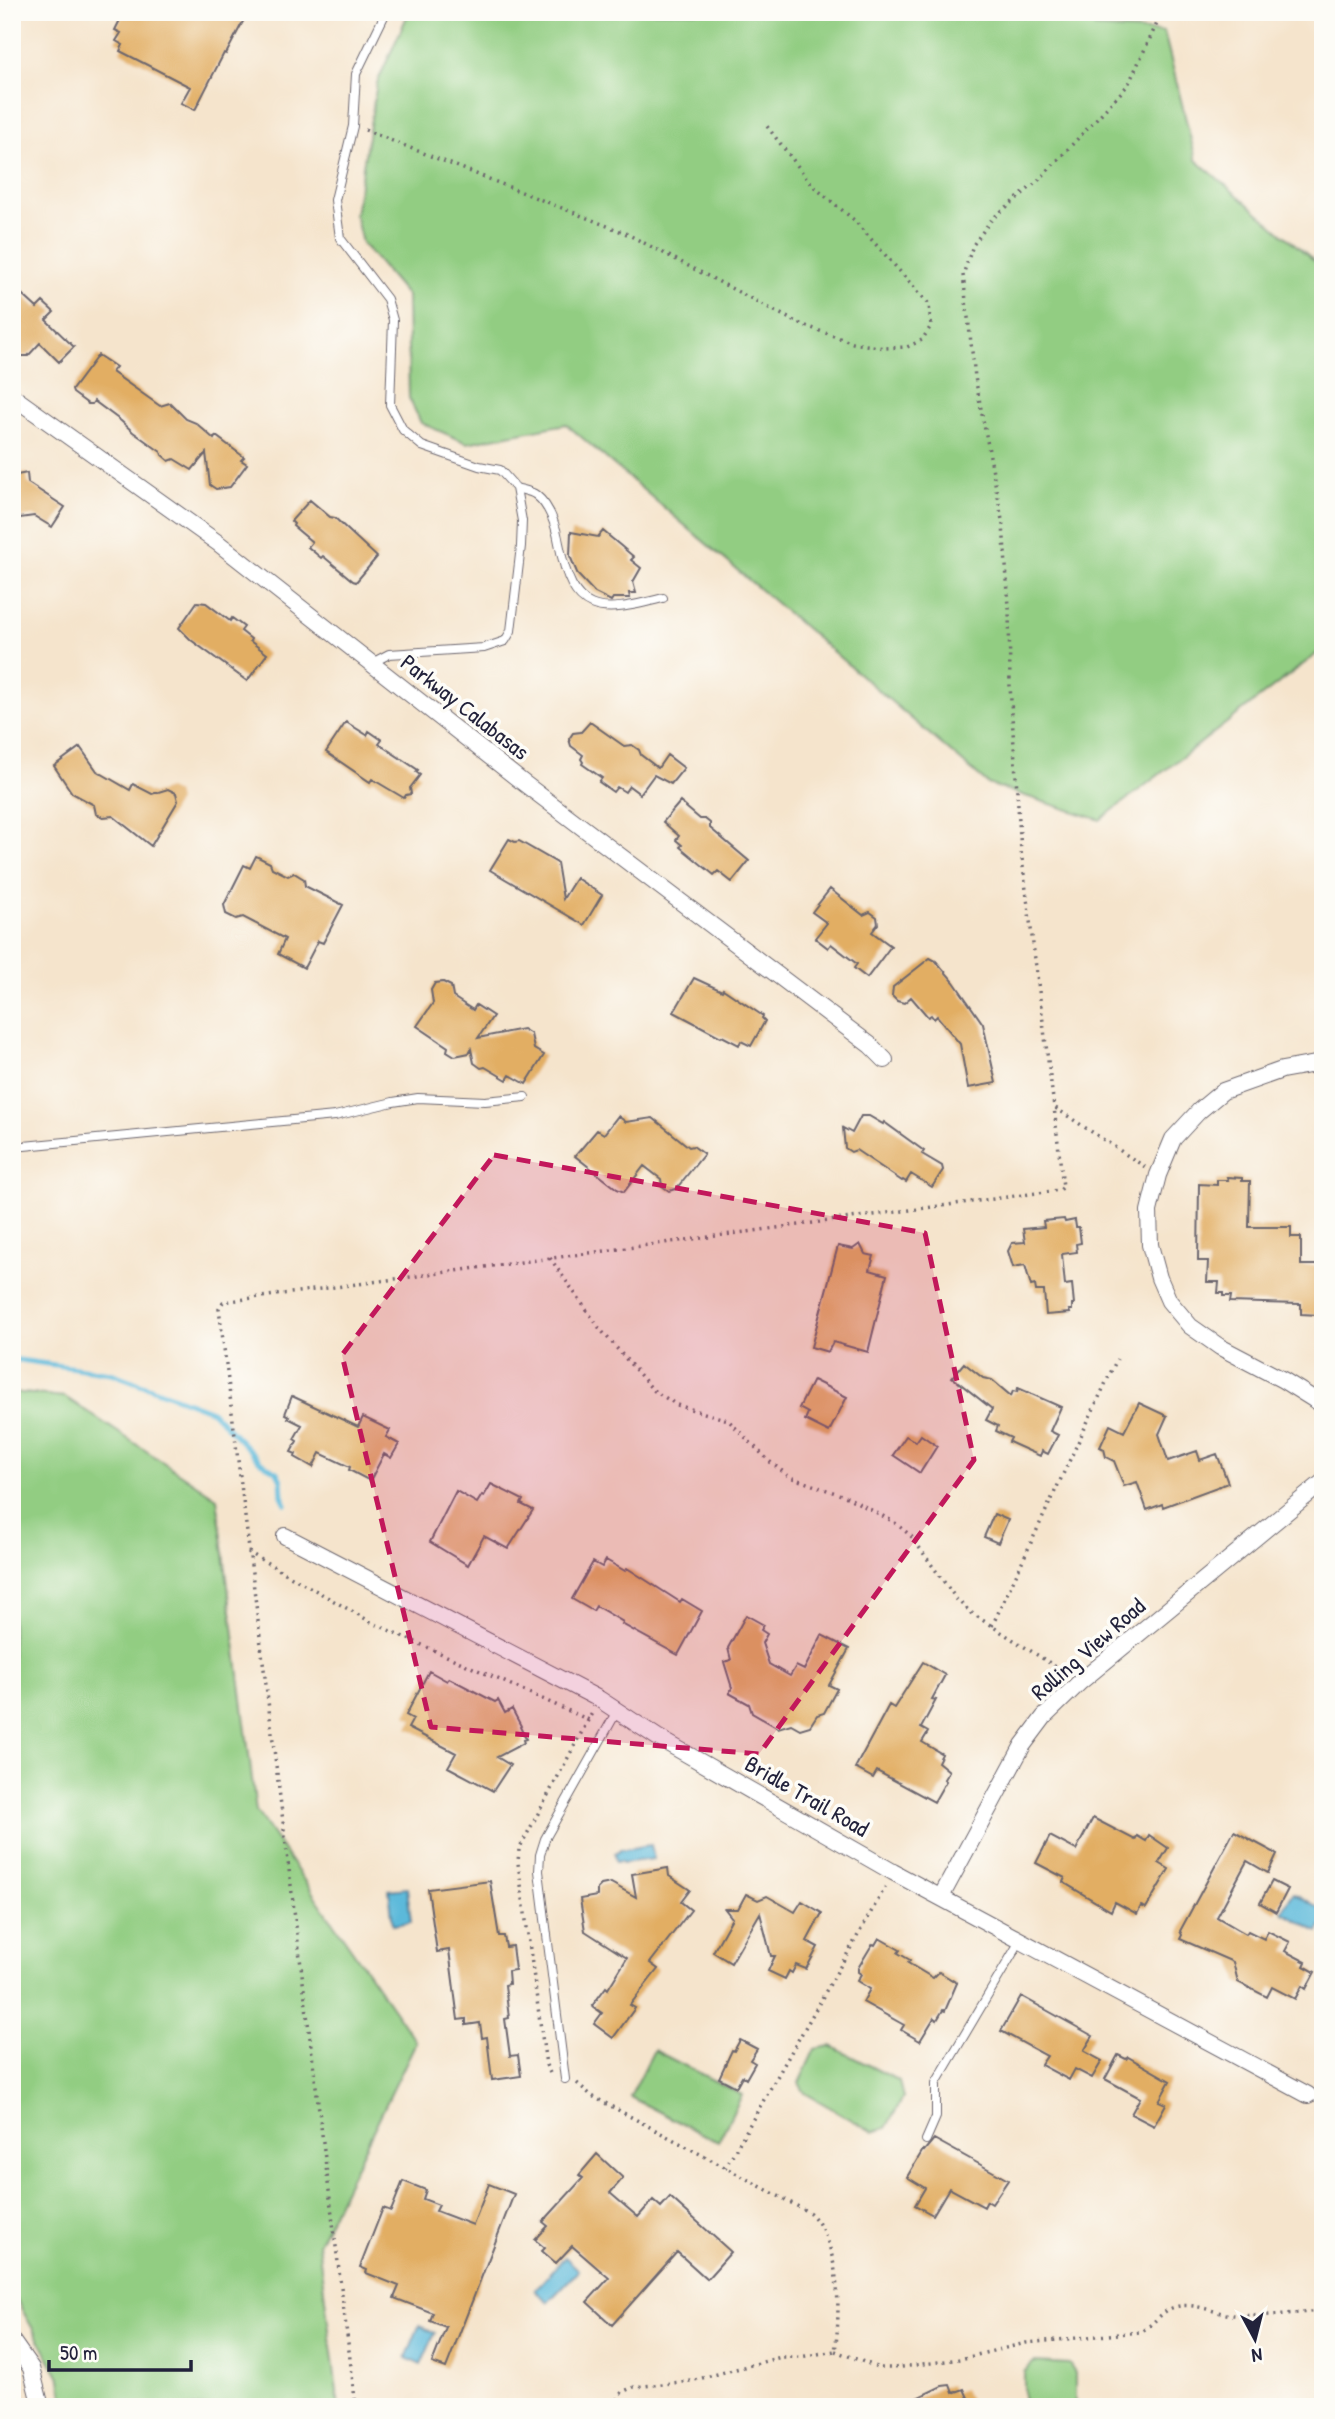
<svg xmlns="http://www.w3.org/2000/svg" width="1335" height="2419" font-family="'Patrick Hand',sans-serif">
<rect width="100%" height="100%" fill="#fdfcf7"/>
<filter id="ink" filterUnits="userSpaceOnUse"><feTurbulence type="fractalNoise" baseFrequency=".0143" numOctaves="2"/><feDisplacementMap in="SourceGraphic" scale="14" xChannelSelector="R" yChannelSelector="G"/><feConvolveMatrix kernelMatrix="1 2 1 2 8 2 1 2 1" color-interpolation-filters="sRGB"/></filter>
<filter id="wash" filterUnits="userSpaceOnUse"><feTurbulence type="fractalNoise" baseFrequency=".00686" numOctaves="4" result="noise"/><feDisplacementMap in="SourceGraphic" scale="28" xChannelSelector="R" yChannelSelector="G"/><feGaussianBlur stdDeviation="1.57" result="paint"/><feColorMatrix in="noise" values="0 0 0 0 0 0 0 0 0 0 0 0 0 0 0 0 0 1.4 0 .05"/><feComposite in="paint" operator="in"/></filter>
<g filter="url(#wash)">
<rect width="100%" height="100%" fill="#f5e4cc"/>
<path fill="#92cd82" stroke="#5a785e" stroke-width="2" d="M409,12H1091L1095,28L1164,32L1196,160L1323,268V649L1100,820L988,784L566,424L467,443L421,423L409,398L407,296L362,243L355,214L377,83Z
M12,1392L65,1397L217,1498L256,1811L416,2042L318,2244L339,2407H65L61,2379L12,2292V2053L17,2042L12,1999Z
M831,2046L899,2081L903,2098L886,2128L873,2132L805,2093L799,2083L815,2049Z
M654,2050L742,2095L718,2142L630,2097Z
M1034,2362L1069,2364L1075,2373V2407H1024V2372Z"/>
<path fill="#5cb9da" stroke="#3f6e8a" stroke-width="2" d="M651,1845L654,1859L622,1863L621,1861L616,1862L615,1853L619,1852V1850Z
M407,1888L411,1922L393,1925L389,1890Z
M1293,1893L1323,1909V1924L1318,1932L1282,1912Z
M565,2257L579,2270L548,2302L535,2290Z
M419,2326L435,2333L421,2365L406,2358Z"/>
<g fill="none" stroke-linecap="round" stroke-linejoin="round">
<path stroke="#5cb9da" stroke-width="5" d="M12,1359L111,1373L212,1411L261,1462L277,1472L281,1480L282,1496L286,1504"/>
</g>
<g id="blocks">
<path fill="#e2ae64" d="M124,12H248L226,54L224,53L195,110L181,103L190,87L120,51L123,45L116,41L121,33L115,30Z
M12,285L37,308L43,302L54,312L46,320L74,347L59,362L40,343L28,356H20L16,351L17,343L12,339Z
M98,355L116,367L112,372L160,406L170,403L186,419L196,423L214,439L216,436L244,457L241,460L247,464L230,487L216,489L210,485L206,453L192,470L174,459L169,461L162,455L161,452L133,432L121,421L94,401L92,404H88L73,393L72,390Z
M27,473L28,483L65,507L52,527L34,516L12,519V476Z
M310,500L330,517L335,518L377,557L356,582L353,581L323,556L321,558L308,547L312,542L293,526L294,524L291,521Z
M603,531L634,557L631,560L641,568L633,582L636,593H629L630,598H613L611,601L595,593L578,575L570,556L571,532L598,537Z
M197,602L206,603L230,621L232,618L244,627L241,631L251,639L250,641L267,654L247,681L191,640L179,628Z
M346,722L367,735L369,731L382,740L379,744L418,770L416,772L420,775L410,788L411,794L406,795L404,798L372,779L370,782L326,752Z
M590,722L624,746L632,745L639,750L641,755L658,768L667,755L684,768L671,784L654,775L640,794L629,786L625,792L617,787L613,792L599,782L602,778L582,764L583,762L581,759L583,755L571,746L569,739L573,733L581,732Z
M80,747L97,771L130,790L133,784L152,794L168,789L176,793L178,801L151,846L113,816L103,817L96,814L94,805L72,793L54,766Z
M680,802L700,819H705L710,823V828L749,861L732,882L718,871L714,875L680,847L682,845L676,840L679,836L663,822Z
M509,839L515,842L519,841L557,863L563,899L576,878L602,895L584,925L490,870Z
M256,856L270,863L272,868L288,876L294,873L304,879L305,886L343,905L323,943L318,941L304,968L278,954L285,939L243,917L236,919L226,914L224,905L244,865L250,868Z
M830,889L863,915L870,912L877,917L878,924L872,932L891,946L867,978L854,968L857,964L831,944L828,948L815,938L827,923L812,912Z
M930,958L936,961L954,982L983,1024L996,1083L968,1088L960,1044L937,1016L934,1019L931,1015L928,1017L911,997L904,1003L897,1001L892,996L893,987Z
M694,978L722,991L723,989L763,1016L762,1018L765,1021L751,1046L741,1041L739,1045L722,1036L721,1037L674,1012Z
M443,982L451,986L453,997L473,1010L476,1005L493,1016L478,1038L523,1029L531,1034L534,1049L544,1055L526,1084L510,1075L507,1080L485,1067L481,1068L474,1063L471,1049L469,1053L455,1056L447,1051L448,1047L417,1026L433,1003L431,990L435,983Z
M618,1116L626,1122L653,1118L689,1147L693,1146L704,1154L676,1189L669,1191L662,1186L661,1179L644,1166L624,1192L617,1189L575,1156L597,1130L604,1134Z
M861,1116H869L883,1124L884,1122L924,1151L922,1154L942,1166L943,1170L932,1187L911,1174L906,1182L903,1180L902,1181L856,1150L851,1152L845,1148L843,1128L852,1133Z
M1227,1177L1242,1178V1181H1250L1249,1227H1291V1237H1301V1265H1321L1323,1305H1319V1315L1301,1314V1304L1230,1302L1231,1296H1223V1293H1218L1219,1282H1207L1208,1261H1198L1199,1184L1217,1185V1180H1228Z
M1064,1219L1065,1222L1075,1220L1076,1227H1079L1081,1243L1076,1244L1077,1252L1062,1254L1065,1285L1072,1284L1074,1304H1072V1310H1069L1070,1313L1046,1315L1044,1291H1036L1035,1285L1031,1286L1025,1265L1013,1267L1008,1251L1012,1243L1025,1242L1023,1229L1044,1227L1043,1221Z
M860,1244L865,1254L874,1256L870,1270L887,1275L868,1352L833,1342L828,1352L811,1347L838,1246L853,1249Z
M964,1363L983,1378L992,1380L1011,1396L1013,1391L1017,1392L1018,1388L1061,1407L1050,1431L1058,1435L1048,1454L1042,1451L1040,1456L1009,1442L1011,1438L996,1431L998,1426L986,1420L992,1409L952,1377Z
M813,1380L847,1397L829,1432L805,1420L808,1413L799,1408Z
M292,1396L358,1427L363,1417L390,1430L386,1437L399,1444L391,1458L384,1454L370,1481L349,1470L350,1467L320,1453L313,1467L295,1457L296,1454L291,1452L297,1441L294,1439L302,1425L288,1418L289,1416L285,1414Z
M1139,1403L1167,1416L1159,1434L1168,1461L1197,1451L1200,1460L1217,1454L1228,1483L1163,1507L1162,1504L1147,1510L1137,1482L1124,1486L1114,1461L1106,1457L1104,1449L1100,1447L1110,1425L1124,1432Z
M921,1435L937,1446L920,1473L893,1455L906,1436L916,1442Z
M491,1484L523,1500L521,1504L533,1510L508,1549L484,1536L468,1565L430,1542L456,1491L477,1503L482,1495L484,1496Z
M994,1514L1008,1520L998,1543L984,1537Z
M606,1560L625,1571L627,1568L680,1602L682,1599L702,1611L678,1655L622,1624L623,1622L596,1606L593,1611L572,1599L593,1562L602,1567Z
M746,1615L764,1625L761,1630L767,1634L762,1643L769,1664L790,1676L796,1666L804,1670L822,1635L849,1649L829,1685L837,1689L824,1713L817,1715L810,1726L800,1729L791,1724L778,1728L752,1713L749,1704L729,1693L732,1688L724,1662L731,1660L728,1648Z
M923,1662L945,1675L932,1699L936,1700L921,1728L928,1732L922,1742L942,1754L938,1762L949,1771L944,1779L946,1781L934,1802L877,1771L873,1778L855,1768L889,1705L894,1708Z
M429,1671L447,1681L449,1678L495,1702L498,1700L505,1713L512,1709L521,1726L520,1727L526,1739L523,1740L524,1743L497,1757L510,1765L493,1791L448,1767L456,1753L408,1728L413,1719L406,1715Z
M1093,1818L1135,1840L1137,1836L1146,1841L1149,1835L1168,1848L1159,1863L1169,1869L1146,1908L1141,1906L1137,1914L1115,1902L1111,1911L1063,1882L1065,1878L1036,1863L1050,1836L1076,1850Z
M1234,1831L1277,1854L1268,1873L1247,1861L1217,1917L1246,1934L1248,1931L1264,1939L1268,1931L1290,1942L1285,1951L1306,1962L1304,1966L1315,1972L1306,1989L1302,1986L1295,1999L1272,1987L1267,1997L1238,1982L1233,1962L1180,1939L1182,1935L1180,1931Z
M668,1868L669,1876L690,1890L681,1902L691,1910L650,1963L658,1969L630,2005L635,2008L613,2038L594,2024L602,2013L592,2006L606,1987L608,1989L627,1958L585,1931L580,1899L597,1896V1889L601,1885L611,1883L636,1897L632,1874Z
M490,1881L499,1936H504L506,1947L512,1946L515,1970L508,1971L509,1984L505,1985L509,2018L505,2019L510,2056L518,2055L521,2076L492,2080L487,2037L482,2038L480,2023L466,2025V2019L458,2020L449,1950L437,1952L428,1889Z
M1272,1881L1288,1889L1276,1912L1260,1903Z
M746,1894L758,1900L767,1896L795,1912L802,1901L822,1913L807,1941L818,1947L806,1969L796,1965L792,1973L789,1971L785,1979L768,1971L775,1956H771L760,1913L731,1963L713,1952L732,1918L725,1909H738Z
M879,1938L900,1950L898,1953L910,1960L908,1963L933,1978L939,1972L957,1983L945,2011L943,2010L937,2020L934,2018L920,2041L901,2030L904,2025L863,2002L870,1989L857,1981L861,1974L858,1972V1968L870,1948L873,1944L875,1945Z
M1021,1996L1093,2036L1084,2051L1102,2061L1092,2078L1075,2069L1069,2080L1041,2065L1047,2056L1001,2031Z
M740,2040L757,2049L750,2060L755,2063L746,2079L742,2076L736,2087L719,2078L732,2050L734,2051Z
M1118,2055L1126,2059L1128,2057L1170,2081L1159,2101L1166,2104L1154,2126L1131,2114L1140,2098L1105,2079Z
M934,2139L1008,2180L992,2204L987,2201L984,2207L949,2188L933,2215L915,2205L925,2188L907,2177L923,2150L924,2151Z
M597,2154L623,2178L610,2193L638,2217L653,2200L661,2207L670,2197L731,2252L707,2279L677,2252L612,2325L587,2302L609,2278L572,2246L556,2263L542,2251L545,2248L535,2240L548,2226L543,2222L583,2178L579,2175Z
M403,2181L426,2190L423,2199L439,2205L436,2211L473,2225L489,2184L514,2194L446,2368L432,2363L446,2327L430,2321L433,2313L394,2298L399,2286L366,2273L367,2270L360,2267L383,2208L391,2211Z
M950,2385L953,2393L964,2389L970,2402L958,2407H898L942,2386Z"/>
</g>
</g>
<g filter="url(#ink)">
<use href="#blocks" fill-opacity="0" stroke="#6c666e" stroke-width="2"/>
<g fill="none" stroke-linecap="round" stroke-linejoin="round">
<defs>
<path id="service" d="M516,488C522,490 531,491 536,495C550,506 556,526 559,543C573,616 597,615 663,598
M372,663L389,654L484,648L505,641L511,631L521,546L522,521L516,488L500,470L479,466L422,446L403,430L390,405L393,320L387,299L340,238L335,200L353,126L356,74L386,12
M24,1146L335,1116L393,1102L418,1098L485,1101L525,1097
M565,2079L539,1871L540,1855L545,1839L617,1711
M1308,2095L1323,2098
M926,2140L936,2117V2083L1020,1941"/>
<path id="minor" d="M12,396L218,543L521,781L870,1045L885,1060
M1321,1063L1282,1070L1223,1091L1199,1111L1173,1139L1158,1175L1149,1211L1150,1245L1159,1278L1169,1301L1190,1326L1220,1347L1283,1380L1323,1405
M285,1536L599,1699L657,1737L893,1872L1308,2095
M941,1897L1023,1745L1044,1717L1080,1682L1323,1482
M12,2341L31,2368L41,2407"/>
</defs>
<use href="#service" stroke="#6c666e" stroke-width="10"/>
<use href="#minor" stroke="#6c666e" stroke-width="18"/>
<path stroke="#6c666e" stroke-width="3.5" stroke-dasharray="2 5" stroke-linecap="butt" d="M365,130L625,233L798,323L853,343L885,348L907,347L922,340L931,326L929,304L854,220L813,186L766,125
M1145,1167L1054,1107L1021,851L1010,686L1009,606L1003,525L975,377L963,275L973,245L992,219L1037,182L1128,85L1160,17L1204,12
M550,1258L600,1329L653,1390L677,1405L728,1420L769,1461L790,1477L847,1497L894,1522L911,1536L957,1600L973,1614L1067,1674
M248,1552L371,1622L589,1720
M992,1626L1117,1359
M550,2073L546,2065L518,1863L519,1849L592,1713
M577,2083L592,2096L810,2213C840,2241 841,2313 835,2351L800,2357H781L691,2381L634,2387L622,2392L616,2401L619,2407
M725,2168L886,1886
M835,2351L880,2368H894L960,2359L1026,2343L1139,2332C1153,2327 1160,2311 1175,2307C1194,2301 1215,2314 1234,2315C1263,2317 1294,2313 1323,2311
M356,2407L219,1308L223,1302L1060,1190L1063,1187L1054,1107"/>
<use href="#service" stroke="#fff" stroke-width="8"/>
<use href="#minor" stroke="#fff" stroke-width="16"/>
</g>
</g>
<path fill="#c2185b" fill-opacity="0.2" stroke="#c2185b" stroke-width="5" stroke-dasharray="14 9" stroke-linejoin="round" d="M494,1155L925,1233L974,1460L759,1754L431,1727L342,1355Z"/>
<g text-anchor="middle" stroke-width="7" stroke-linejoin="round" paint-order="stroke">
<g font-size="23" fill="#22223b" stroke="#fdfcf7">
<text transform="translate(465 707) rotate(38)" y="8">Parkway Calabasas</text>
<text transform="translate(1088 1649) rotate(-41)" y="8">Rolling View Road</text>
<text transform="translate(807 1796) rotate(30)" y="8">Bridle Trail Road</text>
</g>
</g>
<rect width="1335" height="2419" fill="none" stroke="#fdfcf7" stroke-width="42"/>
<g transform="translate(1255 2339) rotate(173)" stroke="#fdfcf7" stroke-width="5" paint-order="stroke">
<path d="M0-5L12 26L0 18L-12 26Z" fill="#22223b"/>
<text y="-10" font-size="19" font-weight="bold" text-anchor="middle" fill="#22223b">N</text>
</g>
<path d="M49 2360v10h142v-10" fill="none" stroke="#22223b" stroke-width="3.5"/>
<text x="60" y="2360" font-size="21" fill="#22223b" stroke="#fdfcf7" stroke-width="5" paint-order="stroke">50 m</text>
</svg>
